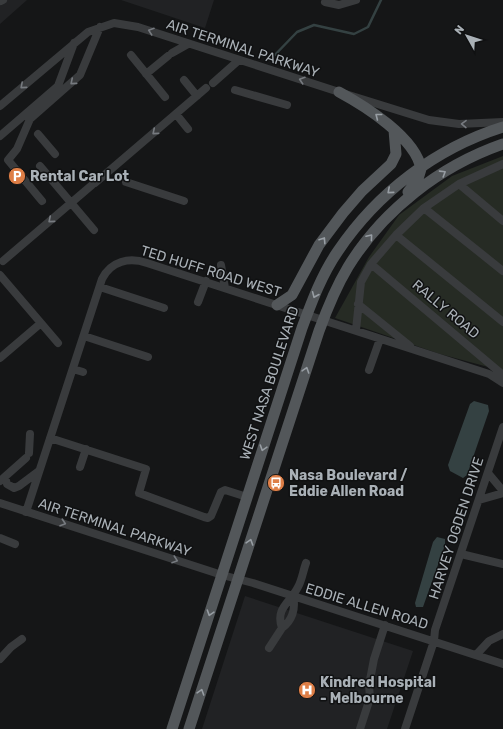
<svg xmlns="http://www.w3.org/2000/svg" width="503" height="729" font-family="Rubik,sans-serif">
<rect width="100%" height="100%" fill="#151617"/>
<path fill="#212224" d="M0,0H27L0,24Z
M121,0H214L205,28Z
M245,596L413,651L387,729H202Z"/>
<path fill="#262b24" d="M503,156V371L440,354L335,318L369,257L399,215L452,176Z"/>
<path fill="#344142" d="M474,401L488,405L489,411L467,475L463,478L450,471L448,465L470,404Z
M437,537L445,539V545L423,607H416L415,603L433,542Z"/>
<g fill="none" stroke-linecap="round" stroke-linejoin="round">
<path stroke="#344142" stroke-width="2.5" d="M270,60L297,32L314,25L354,34L368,27L381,0"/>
<path stroke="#393b3d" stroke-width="8" d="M326,0L325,2L339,5L356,0
M1,1L3,0
M172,53L188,44
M131,55L165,97
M146,74L168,56
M184,80L197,96
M213,83L239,60
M235,90L287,105
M0,106L88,32L114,23L138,27L339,92L429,120L459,124L503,122
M176,114L188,129
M38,134L55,154
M0,136L58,86L74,43
M40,166L94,230
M126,182L184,201
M95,183L206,88
M459,184L503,221
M42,201L8,160L17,149L30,119L80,75L100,27
M424,208L503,271
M396,235L503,322
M3,261L92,185
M371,264L503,375
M221,265L225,288
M0,275L58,343
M100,287L164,308
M198,302L206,281
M358,304L410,346
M356,330L361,282L371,264L396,235L424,208L459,184L503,164
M84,336L148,357
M0,358L41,323
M73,369L83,372
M369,370L380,339
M50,438L146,469L139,493L204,517L208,518L211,516L221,492L225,490L247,497
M29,453L30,434
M80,467L86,449
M488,473L503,491
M5,477L7,484L14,488L19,486L39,471
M0,481L26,458
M479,500L503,493
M0,503L222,575L253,583L503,664
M26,512L102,279C111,261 129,257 147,263L489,374L503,383
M0,538L15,544
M461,554L503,564
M293,596C296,609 292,621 282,628C275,608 290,603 298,587C302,580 303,571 306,563
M269,648L282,628
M476,655L489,641L503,634
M0,659L11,647L22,639
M360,729L370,698L369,685L374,659L385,625
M405,729L434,641L435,630L503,427"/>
<path stroke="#53575a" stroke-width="11" d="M339,92C365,106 416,138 421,169L418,179L408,192
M277,305L292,295L319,245L343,213L362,191L391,164L396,154L394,130
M172,729L302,328C312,301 322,274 338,251C377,193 436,148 503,127
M189,729L319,331C327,309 336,287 348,267C383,210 440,166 503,144"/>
</g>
<defs><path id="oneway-chevron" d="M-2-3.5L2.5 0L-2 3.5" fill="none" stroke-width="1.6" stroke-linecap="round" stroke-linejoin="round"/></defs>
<g stroke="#777b80">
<use href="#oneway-chevron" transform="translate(151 31) rotate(-161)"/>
<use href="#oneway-chevron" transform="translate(302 80) rotate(-162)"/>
<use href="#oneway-chevron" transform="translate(73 82) rotate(140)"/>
<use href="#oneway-chevron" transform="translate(23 86) rotate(139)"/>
<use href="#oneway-chevron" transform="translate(464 124) rotate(-179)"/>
<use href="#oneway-chevron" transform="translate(155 132) rotate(140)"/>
<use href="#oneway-chevron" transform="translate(51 220) rotate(140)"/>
<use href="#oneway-chevron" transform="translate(63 523) rotate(18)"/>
<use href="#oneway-chevron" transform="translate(175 560) rotate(19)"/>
</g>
<g stroke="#989ea4">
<use href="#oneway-chevron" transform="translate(378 116) rotate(-142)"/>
<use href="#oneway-chevron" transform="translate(443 173) rotate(-32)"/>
<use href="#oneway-chevron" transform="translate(390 191) rotate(139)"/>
<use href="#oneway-chevron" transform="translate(370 237) rotate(-50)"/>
<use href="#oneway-chevron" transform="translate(323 240) rotate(-57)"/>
<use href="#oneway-chevron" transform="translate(315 295) rotate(113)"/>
<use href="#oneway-chevron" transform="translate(306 370) rotate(-72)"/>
<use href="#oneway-chevron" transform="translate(263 448) rotate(108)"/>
<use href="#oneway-chevron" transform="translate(250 542) rotate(-72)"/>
<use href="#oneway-chevron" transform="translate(210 613) rotate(108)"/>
<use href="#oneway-chevron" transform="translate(201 692) rotate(-72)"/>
</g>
<defs>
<symbol id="parking-disc" viewBox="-11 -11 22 22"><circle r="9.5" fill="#de7e46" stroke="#101112"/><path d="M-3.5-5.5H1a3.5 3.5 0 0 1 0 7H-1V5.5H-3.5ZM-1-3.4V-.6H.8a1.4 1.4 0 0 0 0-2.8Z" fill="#fff"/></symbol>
<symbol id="bus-disc" viewBox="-11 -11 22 22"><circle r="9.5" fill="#de7e46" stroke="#101112"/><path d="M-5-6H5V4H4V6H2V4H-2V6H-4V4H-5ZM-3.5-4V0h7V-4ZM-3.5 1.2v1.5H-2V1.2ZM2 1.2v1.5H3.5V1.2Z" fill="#fff"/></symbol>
<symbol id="hospital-disc" viewBox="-11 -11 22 22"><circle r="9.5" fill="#de7e46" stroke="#101112"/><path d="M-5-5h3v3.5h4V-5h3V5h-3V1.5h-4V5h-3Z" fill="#fff"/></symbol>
</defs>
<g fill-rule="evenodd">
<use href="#parking-disc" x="7" y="166" width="20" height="20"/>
<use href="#bus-disc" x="266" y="473" width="20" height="20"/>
<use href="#hospital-disc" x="297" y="680" width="20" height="20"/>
</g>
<g text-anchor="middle" stroke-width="3" stroke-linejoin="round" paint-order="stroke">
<g font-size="14" fill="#a9b0b6" stroke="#101112">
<text transform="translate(243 48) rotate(18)" y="5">AIR TERMINAL PARKWAY</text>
<text transform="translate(211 271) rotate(17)" y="5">TED HUFF ROAD WEST</text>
<text transform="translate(446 309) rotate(40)" y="5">RALLY ROAD</text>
<text transform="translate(269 383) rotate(-72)" y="5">WEST NASA BOULEVARD</text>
<text transform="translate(115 527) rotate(18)" y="5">AIR TERMINAL PARKWAY</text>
<text transform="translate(456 528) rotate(-72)" y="5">HARVEY OGDEN DRIVE</text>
<text transform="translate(367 606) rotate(17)" y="5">EDDIE ALLEN ROAD</text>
</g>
<g font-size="14" font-weight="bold" fill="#a9b0b6" stroke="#101112" text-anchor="start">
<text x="30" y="181">Rental Car Lot</text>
<text x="289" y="480">Nasa Boulevard /<tspan x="289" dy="16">Eddie Allen Road</tspan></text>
<text x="320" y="687">Kindred Hospital<tspan x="320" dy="16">- Melbourne</tspan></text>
</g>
</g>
<g transform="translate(467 36) rotate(309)" stroke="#101112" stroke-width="3" paint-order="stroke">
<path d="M0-3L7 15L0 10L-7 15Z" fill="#a9b0b6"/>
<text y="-6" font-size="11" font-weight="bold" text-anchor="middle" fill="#a9b0b6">N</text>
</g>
</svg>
